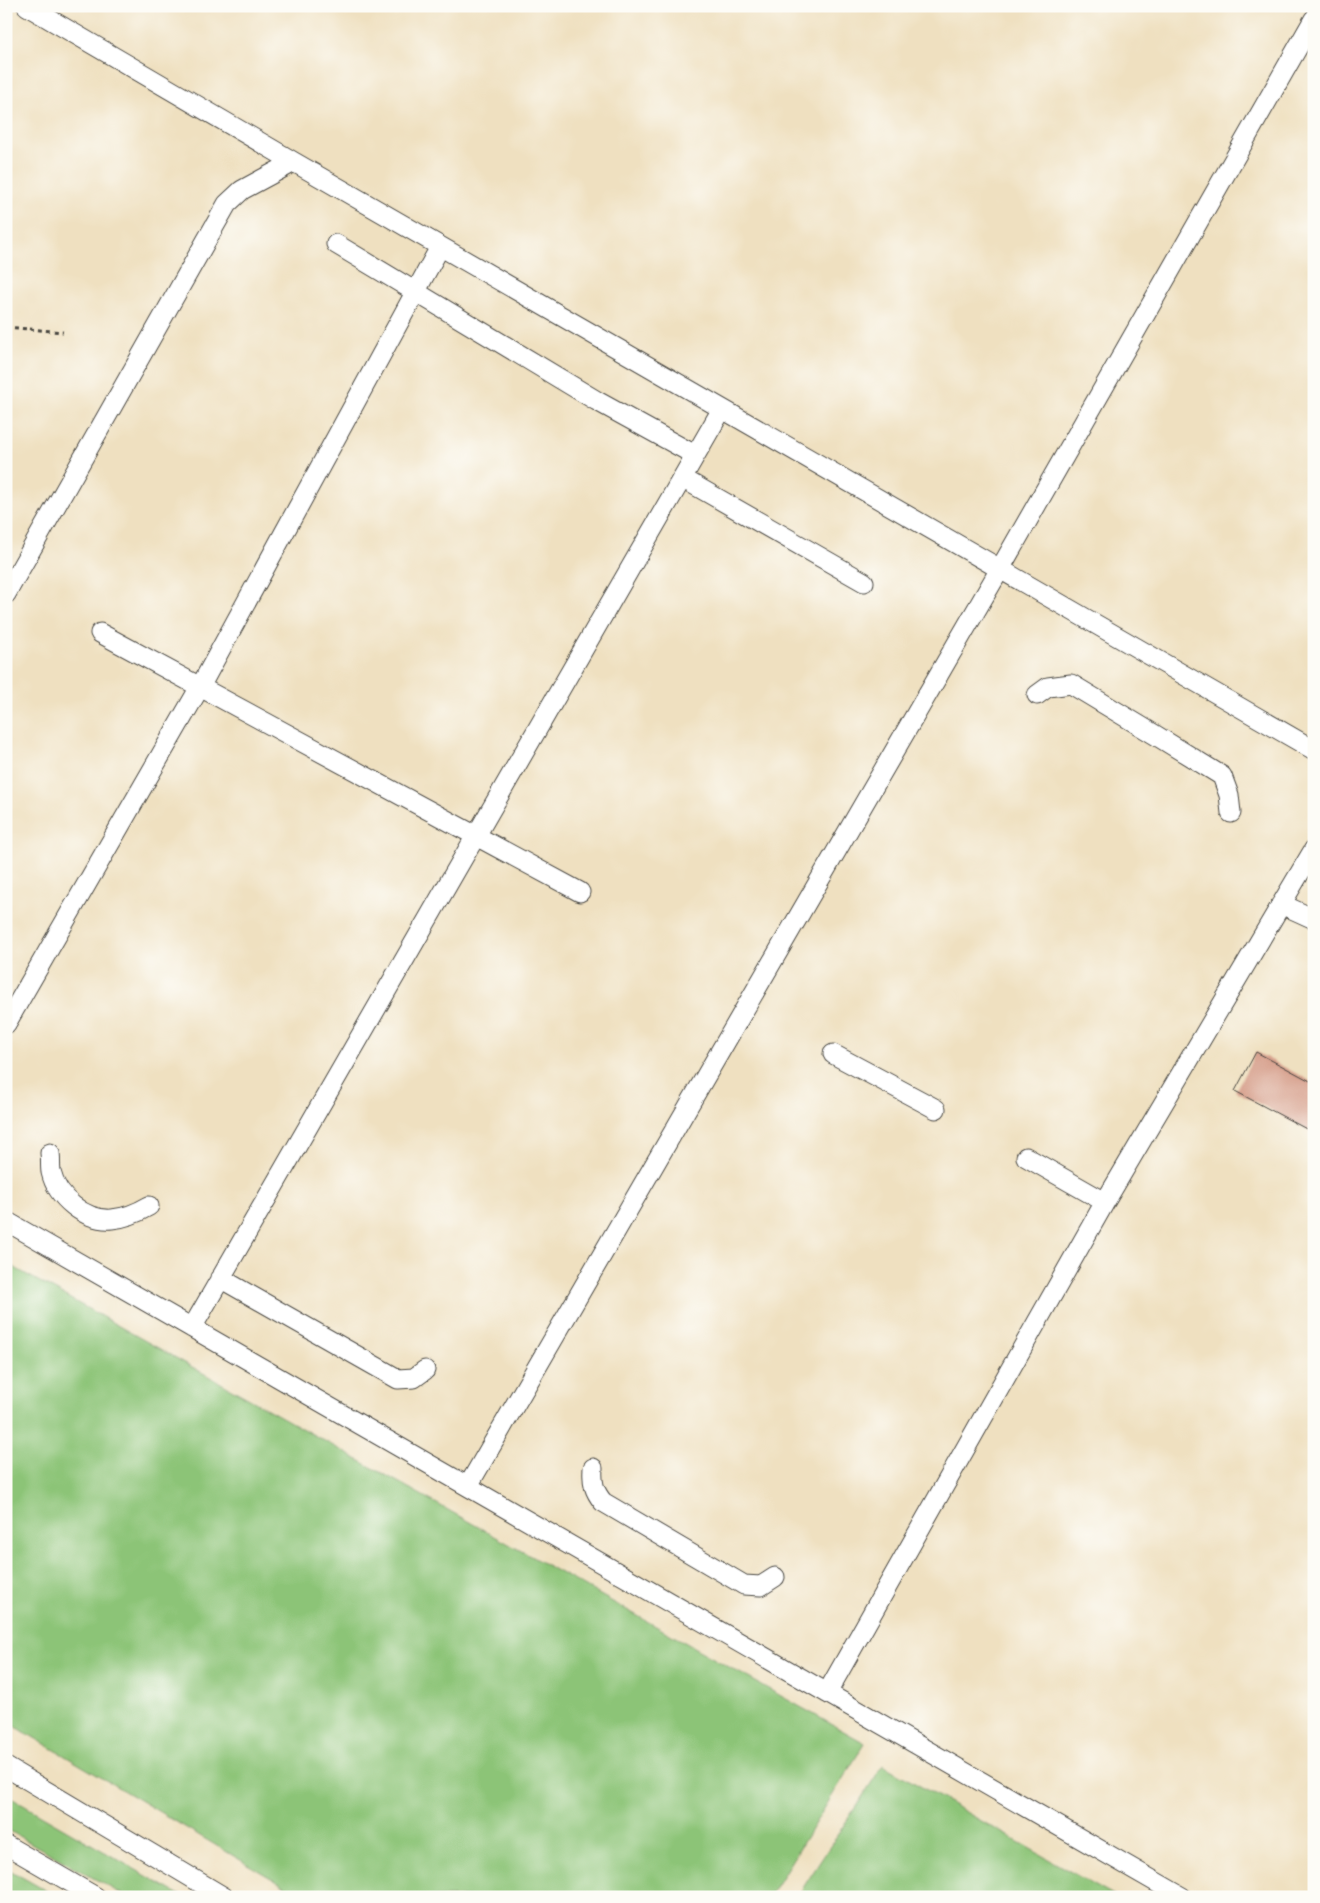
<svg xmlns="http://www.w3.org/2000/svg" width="1320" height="1903" font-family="'Sorts Mill Goudy',serif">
<rect width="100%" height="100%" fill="#fdfcf7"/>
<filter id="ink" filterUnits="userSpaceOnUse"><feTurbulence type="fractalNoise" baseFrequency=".02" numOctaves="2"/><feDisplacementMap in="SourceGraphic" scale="10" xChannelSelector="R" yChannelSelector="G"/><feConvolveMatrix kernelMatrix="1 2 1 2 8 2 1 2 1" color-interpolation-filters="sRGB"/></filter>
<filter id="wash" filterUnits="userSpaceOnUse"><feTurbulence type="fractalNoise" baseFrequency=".0096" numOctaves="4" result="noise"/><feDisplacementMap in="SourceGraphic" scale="20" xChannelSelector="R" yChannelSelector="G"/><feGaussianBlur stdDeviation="1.12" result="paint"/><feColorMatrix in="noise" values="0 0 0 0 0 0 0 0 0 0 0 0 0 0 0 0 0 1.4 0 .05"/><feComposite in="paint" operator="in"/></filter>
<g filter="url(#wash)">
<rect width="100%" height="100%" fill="#efe0c0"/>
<path fill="#8cc477" stroke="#5c7851" d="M6,1263L865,1743L769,1897H303L6,1721Z
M883,1765L1115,1897H797Z
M6,1795L183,1897H127L6,1829Z
M6,1868L57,1897H6Z"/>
<g id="blocks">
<path fill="#d7a08d" d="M1256,1052L1314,1083V1133L1235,1091Z"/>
</g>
</g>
<g filter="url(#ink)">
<use href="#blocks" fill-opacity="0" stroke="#484641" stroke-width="1"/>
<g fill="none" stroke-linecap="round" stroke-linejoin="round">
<defs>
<path id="service" d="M27,6L294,162L1314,750
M336,244L597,401L695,455
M682,478L864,582
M6,594L227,204L242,190L294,162
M100,633L580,892
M1037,695L1048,687L1071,684L1157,736L1222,776L1229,795L1231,813
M1281,904L1314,919
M6,1024L200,687L440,247
M833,1054L936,1109
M50,1153C51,1159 50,1166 51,1172C57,1198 85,1221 112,1219C126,1218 137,1213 149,1206
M1026,1157L1105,1202
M6,1221L1182,1897
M220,1278L398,1379L414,1378L425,1370
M192,1328L722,409
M593,1468C592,1483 594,1491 603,1502L744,1585L761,1586L775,1577
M468,1486L1000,569L1314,19
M827,1693L1105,1202L1314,849
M6,1767L224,1897
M6,1845L96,1897"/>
</defs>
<use href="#service" stroke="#484641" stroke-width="21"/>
<path stroke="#484641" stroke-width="3" stroke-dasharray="4 4" stroke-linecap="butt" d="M6,327L63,332"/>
<use href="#service" stroke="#fff" stroke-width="19"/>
</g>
</g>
<rect width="1320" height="1903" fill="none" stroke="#fdfcf7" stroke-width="25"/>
</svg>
